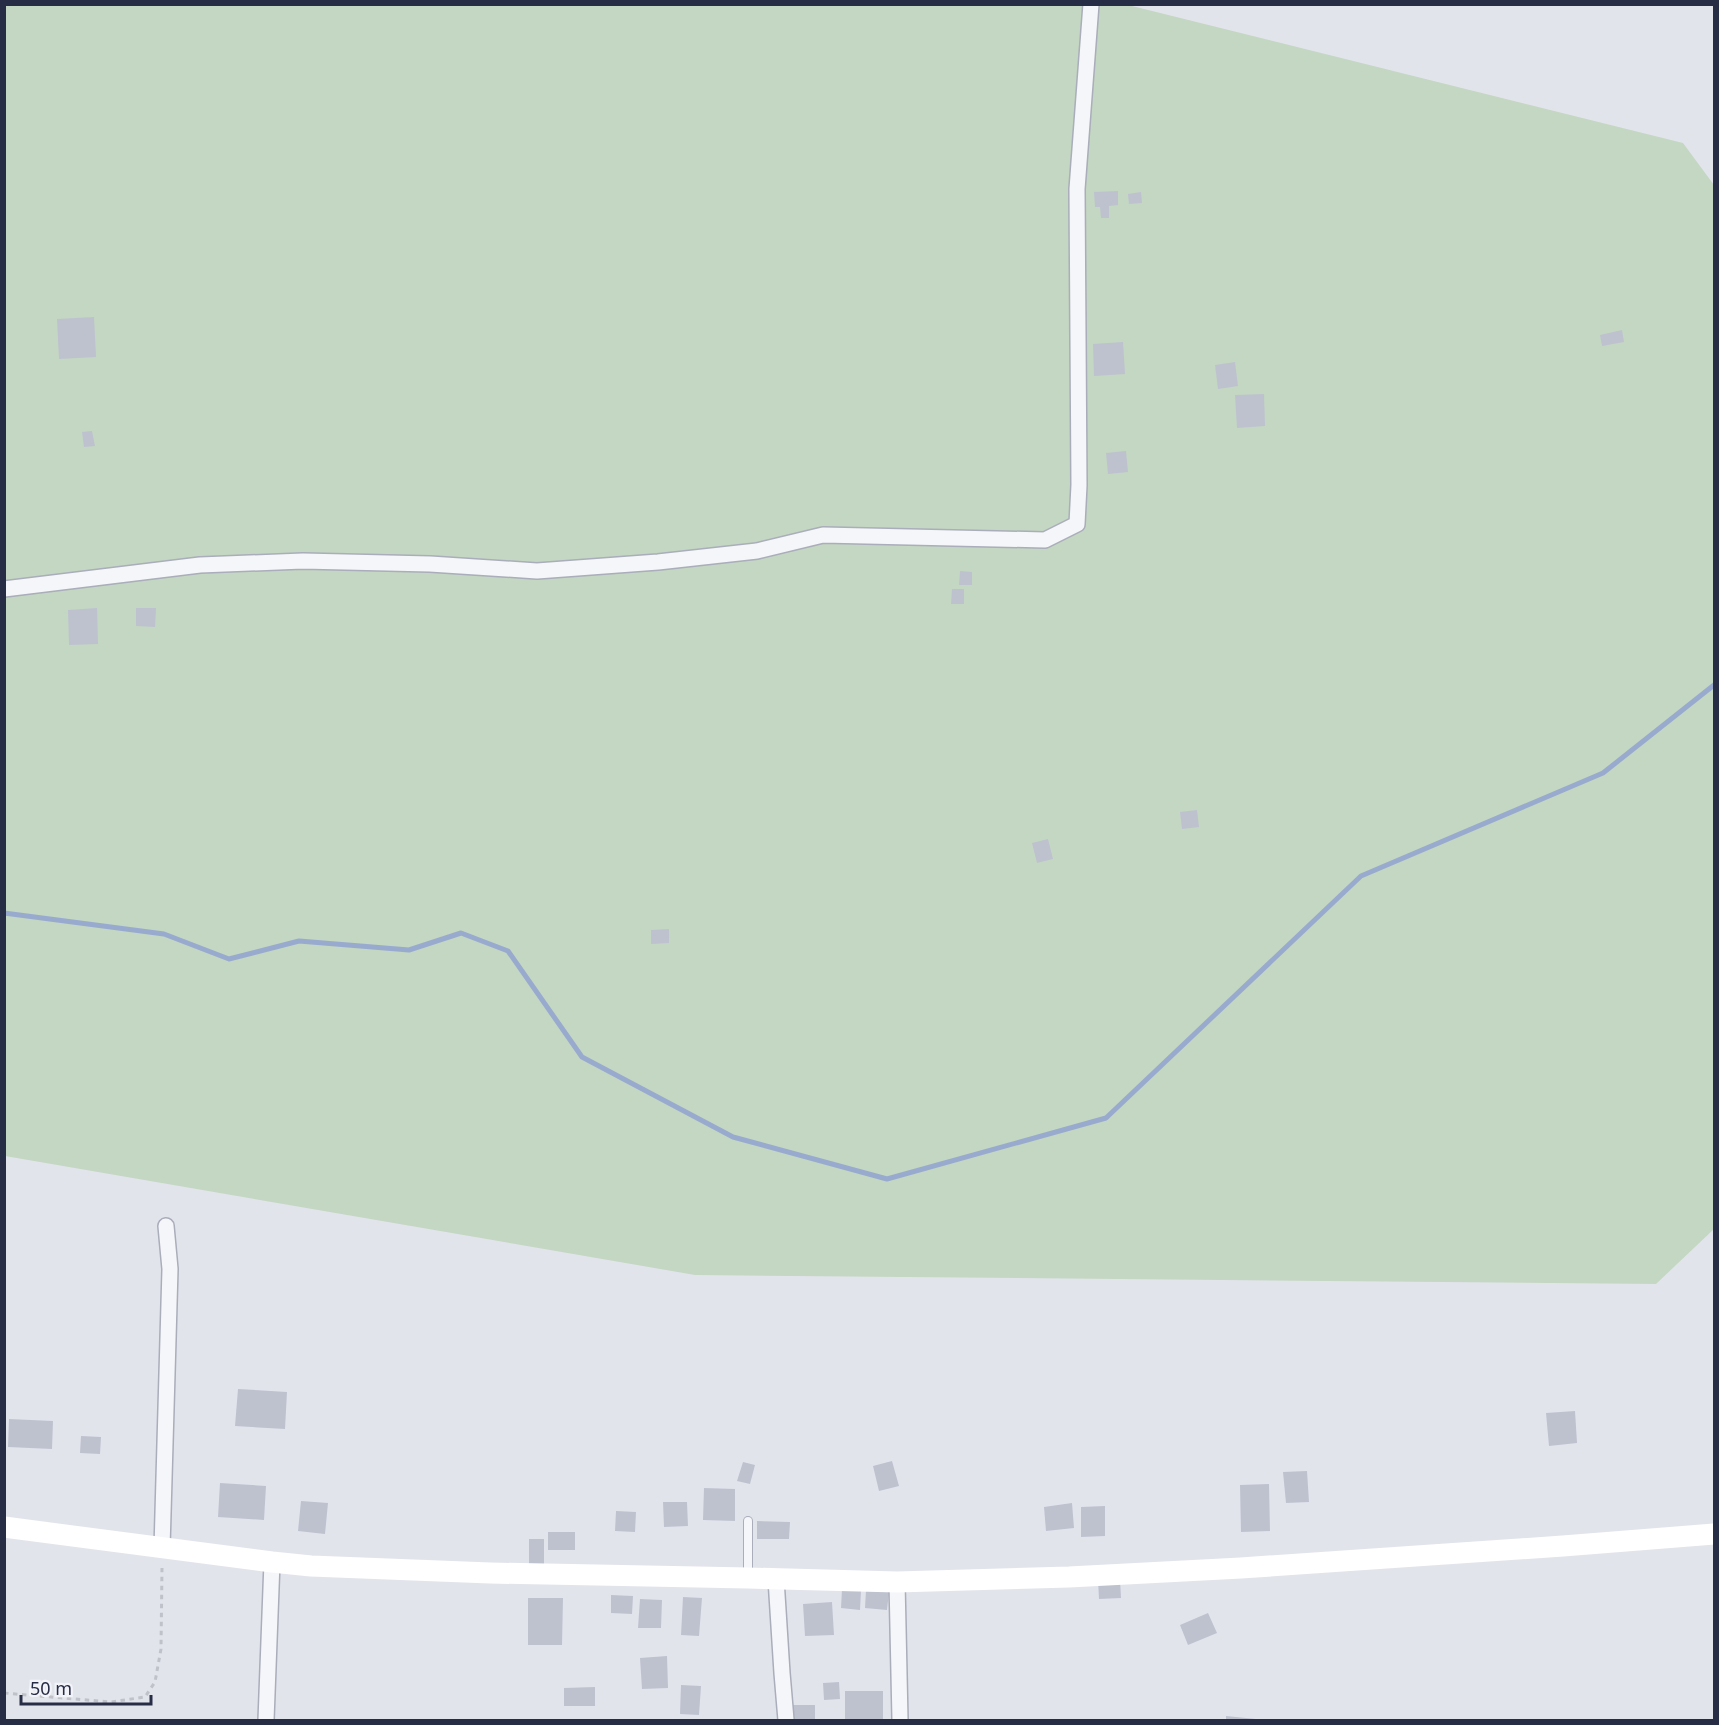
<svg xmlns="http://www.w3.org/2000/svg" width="1719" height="1725" font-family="'Noto Sans',sans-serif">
<rect width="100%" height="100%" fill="#e2e4ec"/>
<path fill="#c4d7c2" d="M4,5H1128L1683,143L1714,185V1229L1656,1284L695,1275L5,1156Z"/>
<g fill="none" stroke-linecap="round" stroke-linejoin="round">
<path stroke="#99aacf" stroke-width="5" d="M4,913L164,934L229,959L299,941L409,950L461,933L508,951L582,1057L733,1137L887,1179L1106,1118L1361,876L1603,773L1714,685"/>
</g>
<path fill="#bec2cf" d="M1118,191V205L1109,206V218H1101L1100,207H1095L1094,192Z
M1141,192L1142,203L1129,204L1128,194Z
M94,317L96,357L59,359L57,319Z
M1622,330L1624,342L1602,346L1600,335Z
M1123,342L1125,374L1094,376L1093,344Z
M1235,362L1238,386L1218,389L1215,365Z
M1264,394L1265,426L1237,428L1235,395Z
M92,431L95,446L84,447L82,432Z
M1126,451L1128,472L1108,474L1106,453Z
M960,571L972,572V585H959Z
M952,589H964V604H951Z
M97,608L98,644L69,645L68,610Z
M136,608H156L155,627L136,626Z
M1197,810L1199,827L1182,829L1180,812Z
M1048,839L1053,859L1037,863L1032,843Z
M669,929V943L651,944V930Z
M238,1389L287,1392L285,1429L235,1426Z
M1575,1411L1577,1443L1549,1446L1546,1413Z
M9,1419L53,1421L52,1449L8,1447Z
M81,1436L101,1437L100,1454L80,1453Z
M892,1461L899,1486L879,1491L873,1466Z
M743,1462L755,1465L750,1484L737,1481Z
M1307,1471L1309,1502L1286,1503L1283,1472Z
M220,1483L266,1486L264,1520L218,1517Z
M1269,1484L1270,1531L1241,1532L1240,1485Z
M704,1488L735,1489V1521L703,1520Z
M301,1501L328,1503L325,1534L298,1531Z
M663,1502H687L688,1526L664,1527Z
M1072,1503L1074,1528L1046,1531L1044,1507Z
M1105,1506V1536L1081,1537V1507Z
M616,1511L636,1512L635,1532L615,1531Z
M757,1521L790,1522L789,1539H757Z
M548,1532H575V1550H548Z
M529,1539H544V1564H529Z
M1120,1579L1121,1598L1099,1599L1098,1580Z
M842,1589L861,1590L860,1610L841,1608Z
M866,1590L889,1592L887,1610L865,1608Z
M611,1595L633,1596L632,1614L611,1613Z
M683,1597L702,1598L699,1636L681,1635Z
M528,1598H563L562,1645H528Z
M640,1599L662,1600L661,1628H638Z
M832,1602L834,1635L805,1636L803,1604Z
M1208,1613L1217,1633L1188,1645L1180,1625Z
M667,1656L668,1688L642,1689L640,1658Z
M839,1682L840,1699L824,1700L823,1683Z
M681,1685L701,1686L699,1715L680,1714Z
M595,1687V1706H564V1688Z
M845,1691H883V1720H845Z
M793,1705H815V1720H793Z
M1226,1716L1256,1719L1255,1720H1226Z"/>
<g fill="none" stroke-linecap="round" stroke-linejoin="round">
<defs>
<path id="lane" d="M748,1577V1521"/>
<path id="street" d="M4,589L200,565L303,561L430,564L537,571L658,562L757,551L823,535L1045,540L1077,524L1079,485L1077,189L1091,4
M162,1548L170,1269L166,1226
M776,1579L782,1673L786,1720
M897,1582L900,1720
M266,1720L272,1562"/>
</defs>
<use href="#lane" stroke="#aaadba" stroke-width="10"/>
<use href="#street" stroke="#aaadba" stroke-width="18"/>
<path stroke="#c0c2ca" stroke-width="3" stroke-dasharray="4.5 4.5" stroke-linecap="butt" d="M4,1693L111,1702L145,1697L155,1682L161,1649L162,1568"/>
<use href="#lane" stroke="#f5f6f9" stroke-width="8"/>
<use href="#street" stroke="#f5f6f9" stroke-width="15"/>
<path stroke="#fff" stroke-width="21" d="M4,1527L272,1562L311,1566L490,1573L748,1578L897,1582L1069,1577L1241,1568L1563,1546L1714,1534"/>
</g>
<rect width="1719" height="1725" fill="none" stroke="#282d46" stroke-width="12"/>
<path d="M21 1695v9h130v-9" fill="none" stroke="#282d46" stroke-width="3"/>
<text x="30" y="1695" font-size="18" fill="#282d46" stroke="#f2f4f9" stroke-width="4.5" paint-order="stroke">50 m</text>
</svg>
